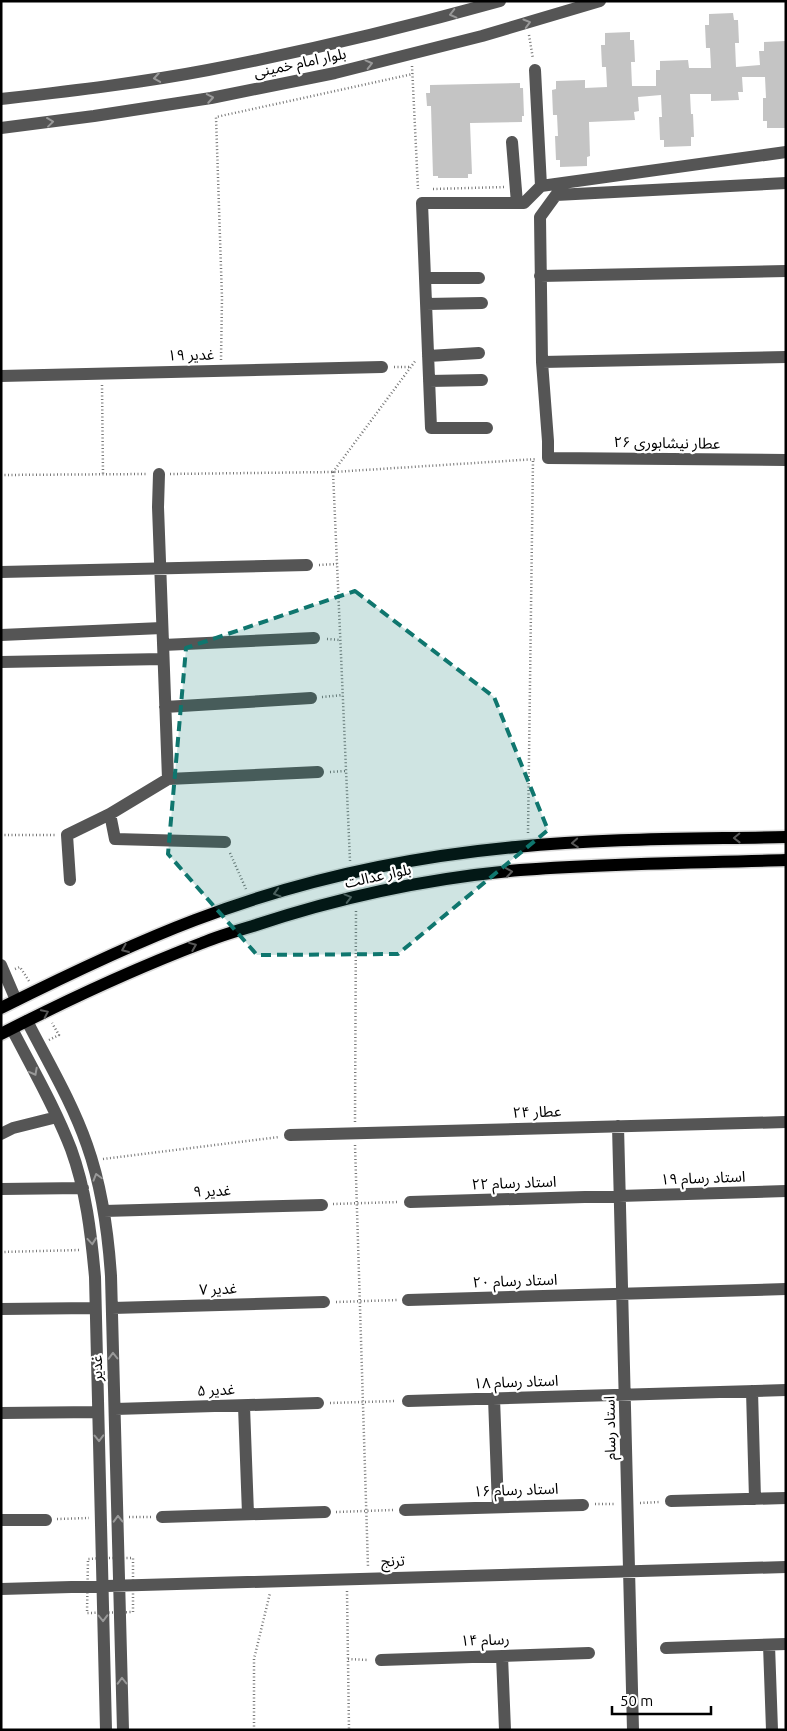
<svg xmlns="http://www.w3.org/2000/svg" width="787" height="1731" font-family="Ubuntu,'Noto Sans Arabic',sans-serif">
<rect width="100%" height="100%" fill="#fff"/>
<path fill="#c4c4c4" d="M733,13L734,20H738L739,43H735L736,67L760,65L759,51H764V42L786,41V128H767V121H763V98H766L765,77H742L743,92H738L739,100L711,101V94H690L691,114H693L694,137H691V146L664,147V140H660L659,117H662L661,95L638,97L639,111L634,112L635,120L589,122L590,156L587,157V166L560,167V160H556L555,136H558L557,115H553L552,90L556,89V81L585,80V88L607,87L606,67H602L601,45H605V33L630,32V40H634L635,62H631L632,86H656V70H660V61L688,60L689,68H711L710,48H706L705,25H709V14Z
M520,83V88H523L524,116H522V122L470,123L472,174H468V178H438V176H433L431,106H427L426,93H430V85Z"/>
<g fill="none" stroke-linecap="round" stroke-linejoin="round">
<defs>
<path id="major" d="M1,1008C65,976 129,945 195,920C297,881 407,857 516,847C606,838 696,839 786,837
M1,1034C67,1000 134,969 202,943C219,936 236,931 253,926C339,897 430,878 520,870C608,863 697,863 786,860"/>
</defs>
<use href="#major" stroke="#dbdbdb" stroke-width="15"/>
<path stroke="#777" stroke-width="2.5" stroke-dasharray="1 2.5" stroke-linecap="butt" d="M529,35L533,59
M412,66L418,189
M433,189L505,187
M221,360L222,298L216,117L413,74
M394,367H410
M102,385L103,474
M333,472L416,360
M333,472L350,861
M170,474L333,472L537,459
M1,475L147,474
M319,565L337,564
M327,639L340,640
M322,697L343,695
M330,772L346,771
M528,833L533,459
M1,835H55
M230,853L246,889
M15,969L20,967L29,981
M49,1040L59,1035L52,1023
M355,1122L356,910
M355,1145L368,1567
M103,1159L279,1137
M333,1204L398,1202
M1,1252L80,1250
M336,1302L398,1300
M330,1403L396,1401
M640,1503L660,1502
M595,1504H615
M336,1512L393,1510
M129,1517H151
M57,1519L89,1518
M102,1558H133V1612L87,1613L88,1559Z
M347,1591L349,1730
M348,1659L369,1660
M254,1730V1659L270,1593"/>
<path stroke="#555" stroke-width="12" d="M535,70L541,186
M1,99C70,91 140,83 208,70C306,51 404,28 500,1
M1,128L94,116L211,98L335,73L482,36L600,1
M512,142L517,203
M786,183L556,195L540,217L542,362L548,441V458L786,460
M541,186L786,152
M540,276L786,271
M425,278H479
M426,304L482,303
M428,356L479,353
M542,362L786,357
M1,376L382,367
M429,381L482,380
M487,428H431L422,203H524L541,186
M159,474L158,507L168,779L318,772
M1,572L307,565
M1,635L162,628
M163,645L314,638
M1,662L163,659
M165,707L311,698
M110,814L115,839L225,842
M70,880L67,835L110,814L168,779
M1,965L16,1000
M27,1021C48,1062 72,1102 87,1145C102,1187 108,1231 111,1276L123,1730
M12,1029C32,1068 55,1107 71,1149C86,1190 91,1233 95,1277L106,1730
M618,1126L633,1730
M1,1134L13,1128L57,1117
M290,1135L786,1122
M1,1189L83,1188
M410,1202L786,1191
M104,1211L322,1205
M408,1300L786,1289
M112,1308L324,1302
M1,1309L95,1308
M752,1391L755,1499
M494,1398L498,1507
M408,1401L786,1390
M244,1406L248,1514
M115,1409L318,1403
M1,1413L98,1412
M671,1501L786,1498
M405,1510L583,1505
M162,1517L325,1512
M1,1520H46
M1,1589L786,1567
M769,1645L772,1730
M666,1648L786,1644
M502,1656L505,1730
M381,1660L589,1653"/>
<use href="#major" stroke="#000" stroke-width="12"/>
</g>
<defs><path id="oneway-chevron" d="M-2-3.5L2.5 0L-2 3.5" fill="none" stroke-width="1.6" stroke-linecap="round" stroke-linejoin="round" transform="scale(1.25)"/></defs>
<g stroke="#999">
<use href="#oneway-chevron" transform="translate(453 14) rotate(166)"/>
<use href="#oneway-chevron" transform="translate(527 23) rotate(-16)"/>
<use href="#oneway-chevron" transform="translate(369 64) rotate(-14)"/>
<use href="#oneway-chevron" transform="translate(157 78) rotate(171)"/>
<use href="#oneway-chevron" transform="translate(210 98) rotate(-10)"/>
<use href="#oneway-chevron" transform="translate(50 122) rotate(-7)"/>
<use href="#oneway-chevron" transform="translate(34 1072) rotate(62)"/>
<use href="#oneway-chevron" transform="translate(97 1177) rotate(-106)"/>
<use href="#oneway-chevron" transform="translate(92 1241) rotate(85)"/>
<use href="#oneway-chevron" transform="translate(113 1356) rotate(-91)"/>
<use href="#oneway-chevron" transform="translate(99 1438) rotate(89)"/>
<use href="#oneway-chevron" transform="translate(118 1519) rotate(-91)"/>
<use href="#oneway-chevron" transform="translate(103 1618) rotate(89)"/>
<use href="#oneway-chevron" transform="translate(122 1681) rotate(-91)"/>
</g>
<g stroke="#595959">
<use href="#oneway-chevron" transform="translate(737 838) rotate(179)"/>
<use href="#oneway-chevron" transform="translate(575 843) rotate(176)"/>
<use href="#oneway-chevron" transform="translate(509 872) rotate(-8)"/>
<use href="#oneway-chevron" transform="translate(277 893) rotate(164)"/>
<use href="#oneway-chevron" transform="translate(348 898) rotate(-15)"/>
<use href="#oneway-chevron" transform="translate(193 946) rotate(-22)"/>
<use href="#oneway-chevron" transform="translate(125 949) rotate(157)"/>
<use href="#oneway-chevron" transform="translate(45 1013) rotate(-26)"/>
</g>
<path fill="#0f766e" fill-opacity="0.2" stroke="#0f766e" stroke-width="4" stroke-dasharray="10 6" stroke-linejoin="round" d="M355,591L494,697L548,830L398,954L257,955L168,854L186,648Z"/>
<g text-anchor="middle" stroke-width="4.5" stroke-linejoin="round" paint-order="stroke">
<g font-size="15" fill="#000" stroke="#fff">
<text transform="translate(300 63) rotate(-12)" y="5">بلوار امام خمینی</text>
<text transform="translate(191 355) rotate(-1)" y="5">غدیر ۱۹</text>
<text transform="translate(667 443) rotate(1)" y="5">عطار نیشابوری ۲۶</text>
<text transform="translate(378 876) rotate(-12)" y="5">بلوار عدالت</text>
<text transform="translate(537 1112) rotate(-2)" y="5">عطار ۲۴</text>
<text transform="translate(703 1178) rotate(-2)" y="5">استاد رسام ۱۹</text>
<text transform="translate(514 1183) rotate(-2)" y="5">استاد رسام ۲۲</text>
<text transform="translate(212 1191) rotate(-2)" y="5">غدیر ۹</text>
<text transform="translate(515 1281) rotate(-2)" y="5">استاد رسام ۲۰</text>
<text transform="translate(218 1289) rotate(-2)" y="5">غدیر ۷</text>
<text transform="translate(97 1368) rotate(-91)" y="5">غدیر</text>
<text transform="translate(516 1382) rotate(-2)" y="5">استاد رسام ۱۸</text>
<text transform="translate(216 1390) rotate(-2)" y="5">غدیر ۵</text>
<text transform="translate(610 1428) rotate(-91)" y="5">استاد رسام</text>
<text transform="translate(516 1490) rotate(-2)" y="5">استاد رسام ۱۶</text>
<text transform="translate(393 1561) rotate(-2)" y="5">ترنج</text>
<text transform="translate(485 1640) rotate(-2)" y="5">رسام ۱۴</text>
</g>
</g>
<rect width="787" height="1731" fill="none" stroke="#000000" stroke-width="5"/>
<path d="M612 1706v8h99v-8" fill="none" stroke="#000000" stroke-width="2.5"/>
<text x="620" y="1706" font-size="15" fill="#000000" stroke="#ffffff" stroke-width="4" paint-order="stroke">50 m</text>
</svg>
